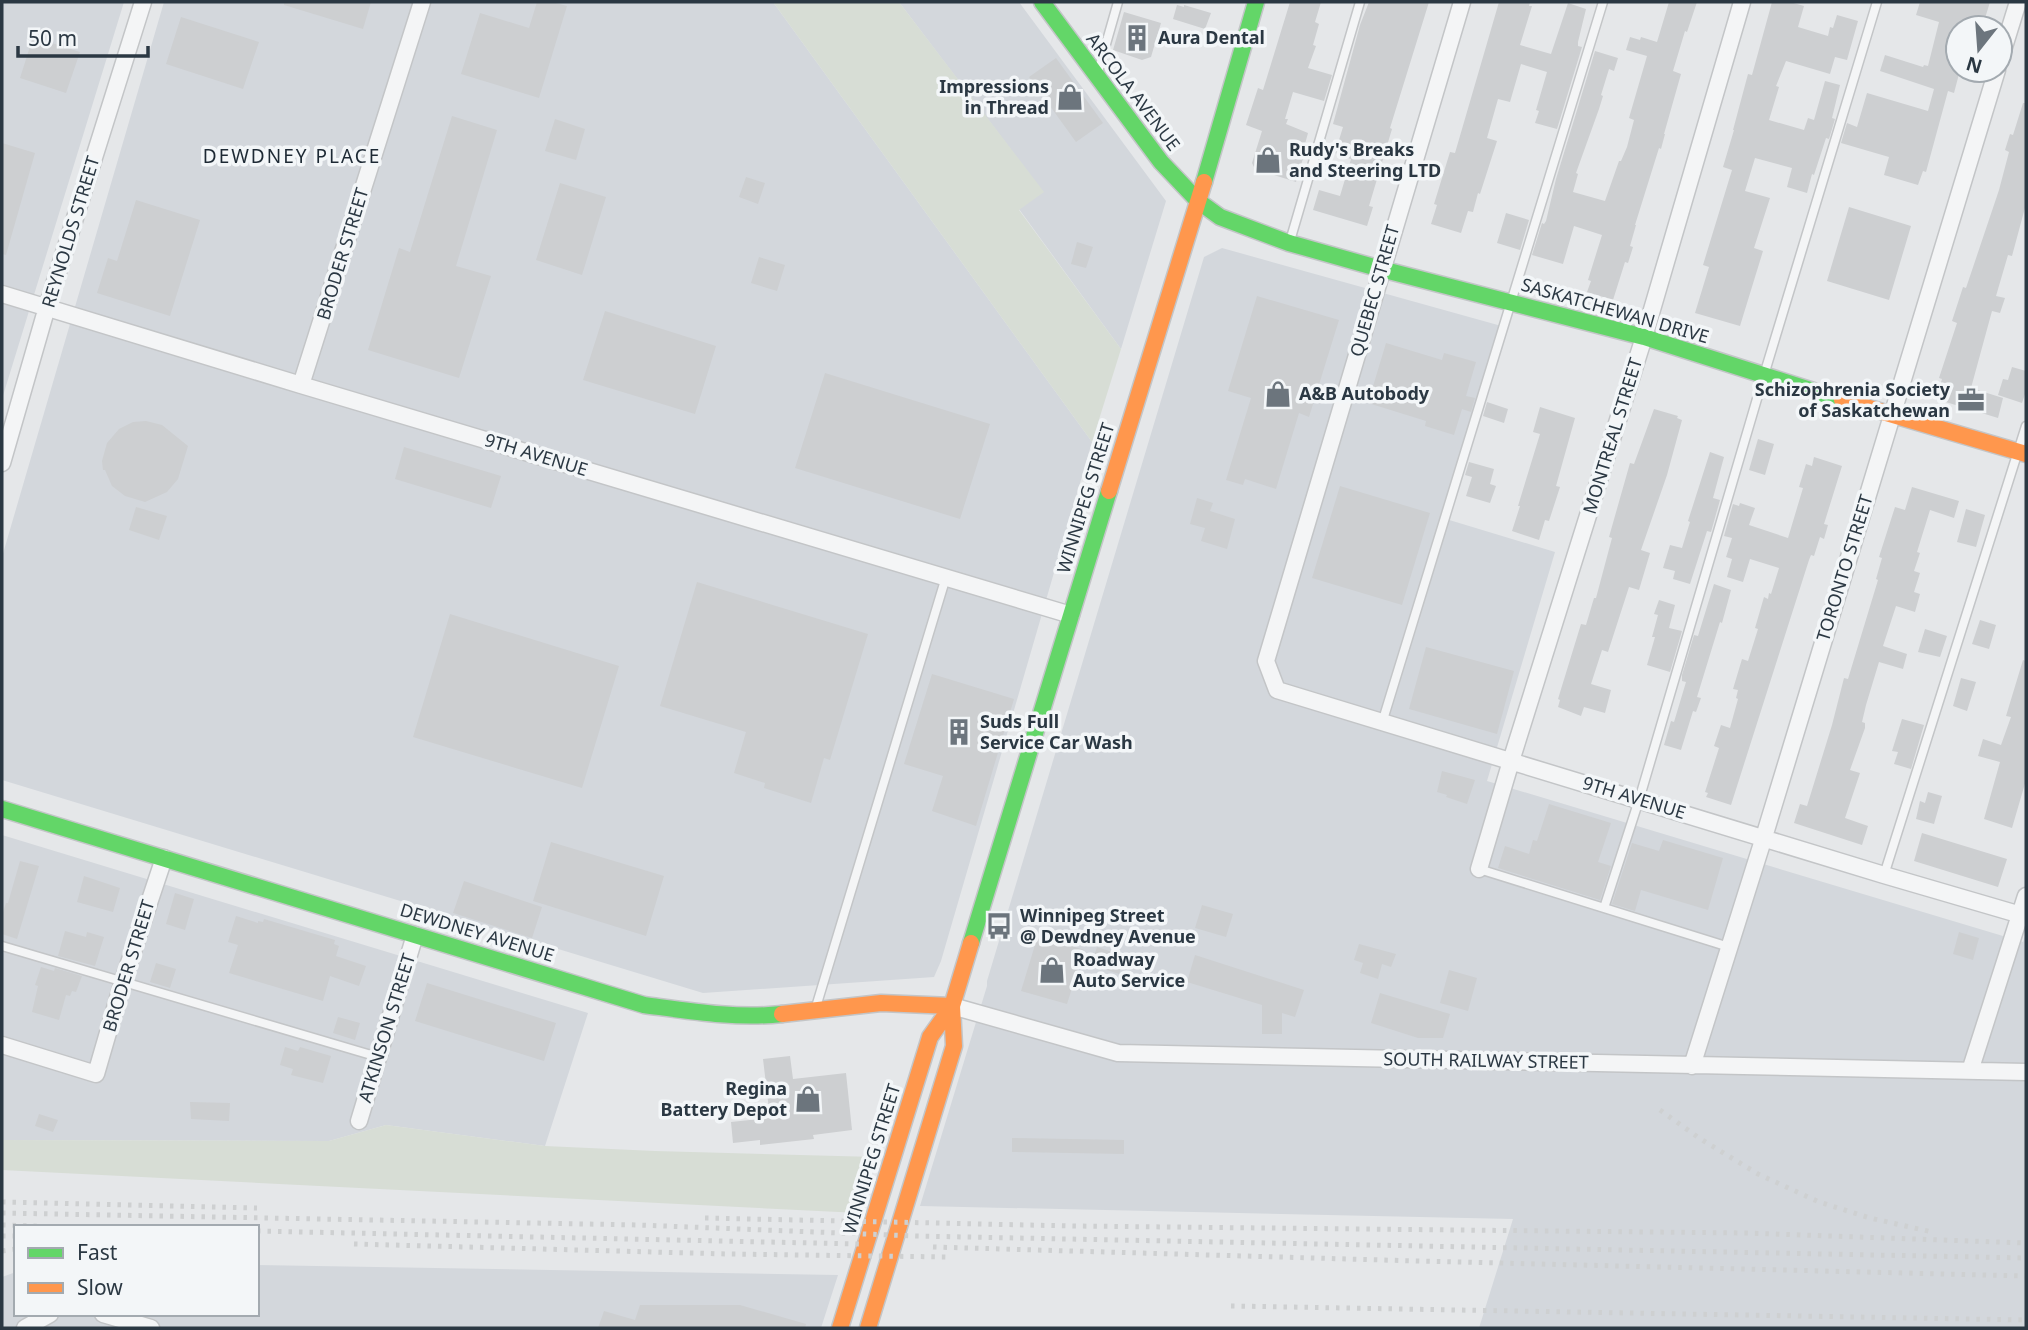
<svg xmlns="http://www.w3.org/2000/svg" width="2028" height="1330" font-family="'Noto Sans',sans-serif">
<rect width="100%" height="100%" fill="#e5e7e9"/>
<path fill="#d3d7dc" d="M2,2H124L2,399Z
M164,2H773L1092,442L941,961L934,977L703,993L2,780V557Z
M899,2H1019L1166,201L1121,349L1019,209L1043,192Z
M1222,248L1505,327L1446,519L1555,552L1487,781L2023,942L2026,934V1328H1479L1513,1219L920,1206L987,986V981L1204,257Z
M2,835L588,1013L545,1146L386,1125L329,1141L2,1140Z
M257,1265L838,1275L821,1328H2V1277L16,1272V1314H257Z"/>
<path fill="#d7ddd5" d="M773,2H899L1044,192L1019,210L1121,349L1092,442Z
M386,1125L545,1146L655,1151L876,1157L859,1213L2,1170V1140L329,1141Z"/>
<path fill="#cdcfd1" d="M284,2H371L363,29L284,5Z
M537,2H552L567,6L539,98L461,74L480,13L529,28Z
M1290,2H1321L1315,22L1319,24L1313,45L1316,46L1308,68L1332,75L1324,101L1293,92L1285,119H1288L1286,124L1308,133L1305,144L1307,145L1296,182L1255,169L1252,163L1262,131L1246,125L1258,88L1263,90Z
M1369,2H1429L1390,128L1392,129L1369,206L1373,207L1367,226L1313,210L1319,190L1340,196L1351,159L1335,153L1343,127L1333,124L1360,25Z
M1499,2H1530L1529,6H1532L1520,45L1551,54L1568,3L1586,9L1578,42V46L1582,47L1557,129L1535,123L1539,111L1536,110L1547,72L1521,64L1510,102L1498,99L1487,138L1497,141L1480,194L1478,193L1473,212L1468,211L1461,233L1431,224L1437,205L1434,204L1450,152L1455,153Z
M1669,2H1697L1687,32L1685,31L1673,71L1681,74L1664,134H1665L1661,149L1659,148L1635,225H1636L1630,246L1633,247L1628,263L1625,262L1613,300L1587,292L1591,281L1588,280L1602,235L1574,226L1563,264L1532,255L1542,223L1544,224L1546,221L1556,179L1595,51L1618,58L1614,71L1609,69L1601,95L1603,96L1599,109L1576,173L1578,174L1573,192L1605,201L1619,161H1621L1627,147L1634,120L1629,118L1647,56L1626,50L1630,37L1640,40L1641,37L1657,42Z
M1772,2H1790L1804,6L1798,27L1828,36L1830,27L1833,28L1837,15L1858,21L1847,60L1835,57L1830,74L1786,61L1776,86L1779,87L1769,120L1804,130L1808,118L1814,120L1825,81L1840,85L1832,118L1835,119L1829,139L1826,138L1814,175L1812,174L1807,193L1787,187L1792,168L1755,158L1745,191L1770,198L1754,248L1763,251L1740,326L1695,313L1709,267L1703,265L1732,170L1723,167L1734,130H1733L1748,74L1752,75Z
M1920,2H1990L1982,28H1958V74H1959L1954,93L1948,91L1926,172L1923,171L1918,185L1884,175L1889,157L1841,143L1847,123L1857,127L1867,93L1928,111L1934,89L1880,71L1885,55L1923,67L1924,65L1928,66L1939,22L1916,15Z
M1177,5L1184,7V5L1211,13L1205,29L1173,19Z
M1124,12L1161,23L1151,57L1142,60L1113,50Z
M181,17L259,42L243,89L166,64Z
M33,37L80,52L66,93L20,78Z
M1056,58L1103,123L1076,142L1029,77Z
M2023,103H2026V204L2012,256L2008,255L1996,296L2005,298L2000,313L1992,311L1971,388L2003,398L1998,418L1936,399L1942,379L1939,378L1957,323L1952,321L1963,287L1966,288L1999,190L2009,152L2005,150L2010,134L2013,135Z
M452,116L497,130L456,266L491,276L459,378L368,350L399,248L410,252Z
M555,119L585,129L576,160L545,151Z
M2,143L35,153L6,255L2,254Z
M746,177L765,183L758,204L739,197Z
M560,183L606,197L582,275L536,260Z
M136,200L200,220L170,316L97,293L108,258L117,261Z
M1849,207L1911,226L1889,300L1827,281Z
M1506,213L1529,220L1520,250L1497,243Z
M1077,242L1093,247L1086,268L1071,264Z
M759,257L785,265L777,291L751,283Z
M1257,296L1339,320L1309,417L1299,413L1276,489L1245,479L1243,485L1226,480L1251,398L1228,391Z
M605,311L716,346L695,414L583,380Z
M1386,343L1442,360L1444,353L1476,362L1466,396L1475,398L1471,412L1462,409L1454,435L1425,426L1426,421L1368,403Z
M2012,367L2026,371V391L2022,403L1998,395L2003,379L2008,380Z
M825,373L990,424L960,519L795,468Z
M1487,402L1508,409L1504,423L1483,416Z
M1540,407L1575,418L1556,486L1560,487L1549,521L1545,520L1539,540L1512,531L1520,506H1518L1540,434L1533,432Z
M1654,409L1678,416L1677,418L1682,420L1667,475L1641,550L1650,553L1639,590L1629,587L1608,652L1602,650L1591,684L1611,690L1605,713L1584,707L1581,716L1558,707L1560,700L1558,699L1581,624L1586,625L1594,598H1596L1612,538L1609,537L1630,463L1634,464Z
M146,421L162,425L188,446L178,479L167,492L145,502L125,496L112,486L105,470H103L102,461L107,443L119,429L133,422Z
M1758,439L1774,444L1765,475L1749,470Z
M404,447L501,476L491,508L395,479Z
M1710,452L1724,457L1713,498L1720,500L1711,532L1707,531L1690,584L1673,579L1675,571L1663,568L1670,545L1682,548L1690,522L1688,521Z
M1814,457L1842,466L1824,524L1828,525L1824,539L1820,537L1814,556L1811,555L1809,560L1731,805L1706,797L1708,793L1705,792L1719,748L1714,746L1721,725L1730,728L1738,699L1736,698L1738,690L1733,689L1742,659L1748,661L1758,629L1755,628L1764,597L1768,599L1769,593L1771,594L1779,568L1750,559L1743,582L1727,577L1732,559L1726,557L1732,538L1724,536L1733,504L1739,506L1740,503L1755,508L1749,525L1788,538L1803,488L1799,487L1806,464L1812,466Z
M1469,462L1494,469L1490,484L1496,486L1490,503L1466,496L1472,477L1465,475Z
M1340,486L1430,513L1402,605L1312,578Z
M1912,487L1959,501L1954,518L1930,510L1917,552L1920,553L1914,571L1920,573L1914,592L1920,594L1915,612L1896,606L1883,646L1907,654L1903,669L1879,662L1866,705L1862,722L1865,723V728L1850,770L1860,773L1845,818L1868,826L1862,845L1794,823L1800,804L1807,806L1832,725L1844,678L1848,679L1878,580L1876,579L1882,558L1879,557L1895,507L1905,510Z
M1197,498L1213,503L1210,511L1235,519L1227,549L1201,541L1205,528L1190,524Z
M136,507L167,516L159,540L129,530Z
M1966,509L1985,515L1976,547L1957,542Z
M697,582L868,634L830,760L824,758L811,803L764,788L765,783L734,773L746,732L660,706Z
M1714,584L1731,590L1722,623L1720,622L1697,697L1701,698L1696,712L1693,711L1681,750L1664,745L1671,721L1674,722L1686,682L1682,681V675L1694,635L1698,636Z
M1659,600L1675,605L1669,628L1682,631L1670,672L1647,665L1655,637H1652L1658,615L1654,614Z
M450,614L619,666L582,788L413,737Z
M1980,620L1996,625L1989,649L1972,644Z
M1925,629L1947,636L1940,657L1918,652Z
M1426,647L1514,671L1497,734L1409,709Z
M2023,660L2026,661V780L2012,828L1984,819L2000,762L1978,756L1983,739L2001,745L2011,717L2006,716Z
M932,674L1014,699L976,826L932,811L943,776L904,764Z
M1961,678L1976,682L1967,711L1953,706Z
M1902,719L1924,725L1911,769L1894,764L1898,752L1892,751Z
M1442,771L1475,780L1467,804L1446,797L1447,795L1437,792Z
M1928,792L1942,796L1934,824L1916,819L1920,801L1925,803Z
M1549,804L1611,823L1598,862L1611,866L1600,900L1498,868L1505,846L1529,854L1533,840L1537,841Z
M1922,833L2007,859L1998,887L1914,861Z
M1663,840L1723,858L1708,910L1641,890L1635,911L1612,904L1632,843L1659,851Z
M551,842L664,876L646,936L533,901Z
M20,861L39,866L17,939L2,934V915L6,903H8Z
M84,876L120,888L113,912L77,902Z
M464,881L542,907L532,938L453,913Z
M175,893L194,899L185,930L166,924Z
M1202,905L1233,914L1226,937L1195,928Z
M236,916L258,923V921L263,922L264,919L335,940L334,944L339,946L336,956L366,966L359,986L330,976L323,1001L229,973L238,945L228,942Z
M65,931L86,937L87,932L104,937L95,966L58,956Z
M1959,932L1979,938L1973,960L1953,954Z
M1038,935L1084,950L1067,1004L1021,991Z
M1359,944L1396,954L1391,967L1382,964L1378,979L1360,973L1363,963L1354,960Z
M1097,947L1125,956L1119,974L1091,965Z
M1195,955L1304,990L1295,1017L1282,1013V1034H1262V1005L1187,982Z
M156,963L176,969L170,988L150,982Z
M41,967L54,971L55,968L82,976L76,992L72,991L70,996L66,995L59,1020L32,1012L38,986L35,985Z
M1449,970L1477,978L1468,1011L1440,1003Z
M427,983L556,1023L544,1061L415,1021Z
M1380,993L1450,1014L1443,1038H1418L1371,1023Z
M338,1017L360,1023L355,1040L333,1033Z
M285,1047L298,1051L300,1047L331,1056L323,1083L291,1075L293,1069L280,1065Z
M790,1056L793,1079L846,1073L852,1130L813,1135L814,1139L760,1145V1140L733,1143L731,1122L770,1118L763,1059Z
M190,1102L230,1103L229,1121L191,1119Z
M39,1114L58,1120L53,1132L35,1126Z
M1012,1138L1124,1140V1154L1012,1152Z
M640,1305H740L806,1324L805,1328H598L604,1311L635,1320Z"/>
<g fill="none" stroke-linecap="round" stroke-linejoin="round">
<defs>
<path id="lane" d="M1098,72L1118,2
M1290,241L1360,2
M1382,723L1603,2
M1479,869L1729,947
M1884,875L2026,426
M1604,908L1639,800L1764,375L1877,2
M2,946L378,1057
M816,1007L946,577"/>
<path id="street" d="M1462,2L1266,661L1277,690L1884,875L2021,915
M2000,60L2018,2
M2,294L301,385L1071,615
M301,385L422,2
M2,463L47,307L143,2
M1479,869L1511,761L1644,337L1742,2
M952,1006L1118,1053L2026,1072
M2,1045L96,1074L123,981L164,858
M1692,1066L1764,837L1997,70
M1970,1071L2026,896
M359,1121L415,935
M103,1314L151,1328
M25,1328L50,1314"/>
<path id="fast" d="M1042,2L1161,162L1198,201L1220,217L1289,243L1381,269L1644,337L1842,400
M1204,182L1256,2
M2,809L644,1005C689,1011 736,1019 782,1014
M971,943L1109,491"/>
<path id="slow" d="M1842,400L2026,454
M1109,491L1204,182
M782,1014L881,1003L952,1006
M840,1328L930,1037L952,1006L971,943
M868,1328L954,1046L952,1006"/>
</defs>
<use href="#lane" stroke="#c3c5c7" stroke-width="11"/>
<use href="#street" stroke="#c3c5c7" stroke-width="19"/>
<use href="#fast" stroke="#c3c5c7" stroke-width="19"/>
<use href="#slow" stroke="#c3c5c7" stroke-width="19"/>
<use href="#lane" stroke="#f4f5f6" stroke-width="8"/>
<use href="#street" stroke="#f4f5f6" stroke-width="16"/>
<use href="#fast" stroke="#63d668" stroke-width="16"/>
<use href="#slow" stroke="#ff974d" stroke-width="16"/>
<path stroke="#ced0d1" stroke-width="5" stroke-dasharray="3.5 7" stroke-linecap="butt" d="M1660,1110L1699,1138L1758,1174L1819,1202L1870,1218L1932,1232
M2,1202L257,1208
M2,1213L639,1225L916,1236L2026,1258
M705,1218L1073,1226L1746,1233L2026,1243
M2,1225L63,1227
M257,1231L859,1244
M2,1236H16
M354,1244L728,1254L949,1257
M933,1247L1417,1261L2026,1276
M2,1251L16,1249
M1231,1306L2026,1320"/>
</g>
<defs>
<symbol id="building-bare" viewBox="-9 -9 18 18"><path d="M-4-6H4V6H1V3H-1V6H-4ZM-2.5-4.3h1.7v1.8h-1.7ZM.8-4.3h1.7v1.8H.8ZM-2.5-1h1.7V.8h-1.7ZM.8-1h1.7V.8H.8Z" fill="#6c757d" stroke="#f3f6f8" stroke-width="2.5" paint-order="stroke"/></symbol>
<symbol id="shop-bare" viewBox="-9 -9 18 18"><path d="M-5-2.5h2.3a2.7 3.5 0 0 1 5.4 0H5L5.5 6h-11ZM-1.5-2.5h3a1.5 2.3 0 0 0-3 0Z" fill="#6c757d" stroke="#f3f6f8" stroke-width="2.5" paint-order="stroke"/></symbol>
<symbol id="office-bare" viewBox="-9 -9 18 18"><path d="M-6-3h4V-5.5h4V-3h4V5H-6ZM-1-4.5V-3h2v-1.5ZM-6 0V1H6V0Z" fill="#6c757d" stroke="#f3f6f8" stroke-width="2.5" paint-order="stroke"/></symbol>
<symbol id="bus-bare" viewBox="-9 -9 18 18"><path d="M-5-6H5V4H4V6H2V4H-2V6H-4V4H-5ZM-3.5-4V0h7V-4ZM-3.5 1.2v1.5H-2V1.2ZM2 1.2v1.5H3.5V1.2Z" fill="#6c757d" stroke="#f3f6f8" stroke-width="2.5" paint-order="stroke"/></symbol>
</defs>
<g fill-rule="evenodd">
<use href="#building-bare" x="1118" y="19" width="38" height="38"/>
<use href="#shop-bare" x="1051" y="78" width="38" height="38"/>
<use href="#shop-bare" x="1249" y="141" width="38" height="38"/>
<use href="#shop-bare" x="1259" y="375" width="38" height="38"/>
<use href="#office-bare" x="1952" y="381" width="38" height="38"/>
<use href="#building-bare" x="940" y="713" width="38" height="38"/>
<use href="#bus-bare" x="980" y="907" width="38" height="38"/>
<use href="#shop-bare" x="1033" y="951" width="38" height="38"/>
<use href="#shop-bare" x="789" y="1080" width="38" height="38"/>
</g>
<g text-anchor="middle" stroke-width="7" stroke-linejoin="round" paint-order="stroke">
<g font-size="18" font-weight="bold" fill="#2b3843" stroke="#f3f6f8" text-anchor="start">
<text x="1158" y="44">Aura Dental</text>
<text x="1049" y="93" text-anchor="end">Impressions<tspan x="1049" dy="21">in Thread</tspan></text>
<text x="1289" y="156">Rudy's Breaks<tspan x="1289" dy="21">and Steering LTD</tspan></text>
<text x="1950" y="396" text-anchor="end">Schizophrenia Society<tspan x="1950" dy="21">of Saskatchewan</tspan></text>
<text x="1299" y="400">A&amp;B Autobody</text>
<text x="980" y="728">Suds Full<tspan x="980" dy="21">Service Car Wash</tspan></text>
<text x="1020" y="922">Winnipeg Street<tspan x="1020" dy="21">@ Dewdney Avenue</tspan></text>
<text x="1073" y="966">Roadway<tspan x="1073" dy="21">Auto Service</tspan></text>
<text x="787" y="1095" text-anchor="end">Regina<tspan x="787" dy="21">Battery Depot</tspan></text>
</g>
<g font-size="18" fill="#2b3843" stroke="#f3f6f8">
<text transform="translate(1133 92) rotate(53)" y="6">ARCOLA AVENUE</text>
<text transform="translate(71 232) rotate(-73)" y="6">REYNOLDS STREET</text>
<text transform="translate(343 254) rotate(-73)" y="6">BRODER STREET</text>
<text transform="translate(1375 291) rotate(-74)" y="6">QUEBEC STREET</text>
<text transform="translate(1615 311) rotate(16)" y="6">SASKATCHEWAN DRIVE</text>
<text transform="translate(1613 436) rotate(-73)" y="6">MONTREAL STREET</text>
<text transform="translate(536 455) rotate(17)" y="6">9TH AVENUE</text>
<text transform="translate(1086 498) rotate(-73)" y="6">WINNIPEG STREET</text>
<text transform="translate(1845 568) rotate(-73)" y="6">TORONTO STREET</text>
<text transform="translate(1634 798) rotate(17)" y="6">9TH AVENUE</text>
<text transform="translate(477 933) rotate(17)" y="6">DEWDNEY AVENUE</text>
<text transform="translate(129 966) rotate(-73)" y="6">BRODER STREET</text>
<text transform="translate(387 1028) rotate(-73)" y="6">ATKINSON STREET</text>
<text transform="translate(1486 1061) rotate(1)" y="6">SOUTH RAILWAY STREET</text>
<text transform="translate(872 1159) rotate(-73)" y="6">WINNIPEG STREET</text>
</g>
<g font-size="19" letter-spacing="2" fill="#1d2934" stroke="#f3f6f8">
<text x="292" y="163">DEWDNEY PLACE</text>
</g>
</g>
<rect width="2028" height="1330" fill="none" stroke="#2b3843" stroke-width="7"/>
<rect x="14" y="1225" width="245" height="91" fill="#f3f6f8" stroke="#a3aab0" stroke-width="2"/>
<rect x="28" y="1248" width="35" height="10" fill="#63d668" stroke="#a3aab0" stroke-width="2"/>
<text x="77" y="1260" font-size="21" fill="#2b3843">Fast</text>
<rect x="28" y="1283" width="35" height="10" fill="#ff974d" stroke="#a3aab0" stroke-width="2"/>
<text x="77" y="1295" font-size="21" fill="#2b3843">Slow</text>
<g transform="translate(1979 49) rotate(197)"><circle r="33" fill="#f3f6f8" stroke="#a3aab0" stroke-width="2"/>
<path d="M0-5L12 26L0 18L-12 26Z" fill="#6c757d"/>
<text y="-10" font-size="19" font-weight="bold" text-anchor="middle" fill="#2b3843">N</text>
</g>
<path d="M18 46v10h130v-10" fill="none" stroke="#2b3843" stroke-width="3.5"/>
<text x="28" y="46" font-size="21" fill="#2b3843" stroke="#f3f6f8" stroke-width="5" paint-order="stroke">50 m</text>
</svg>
